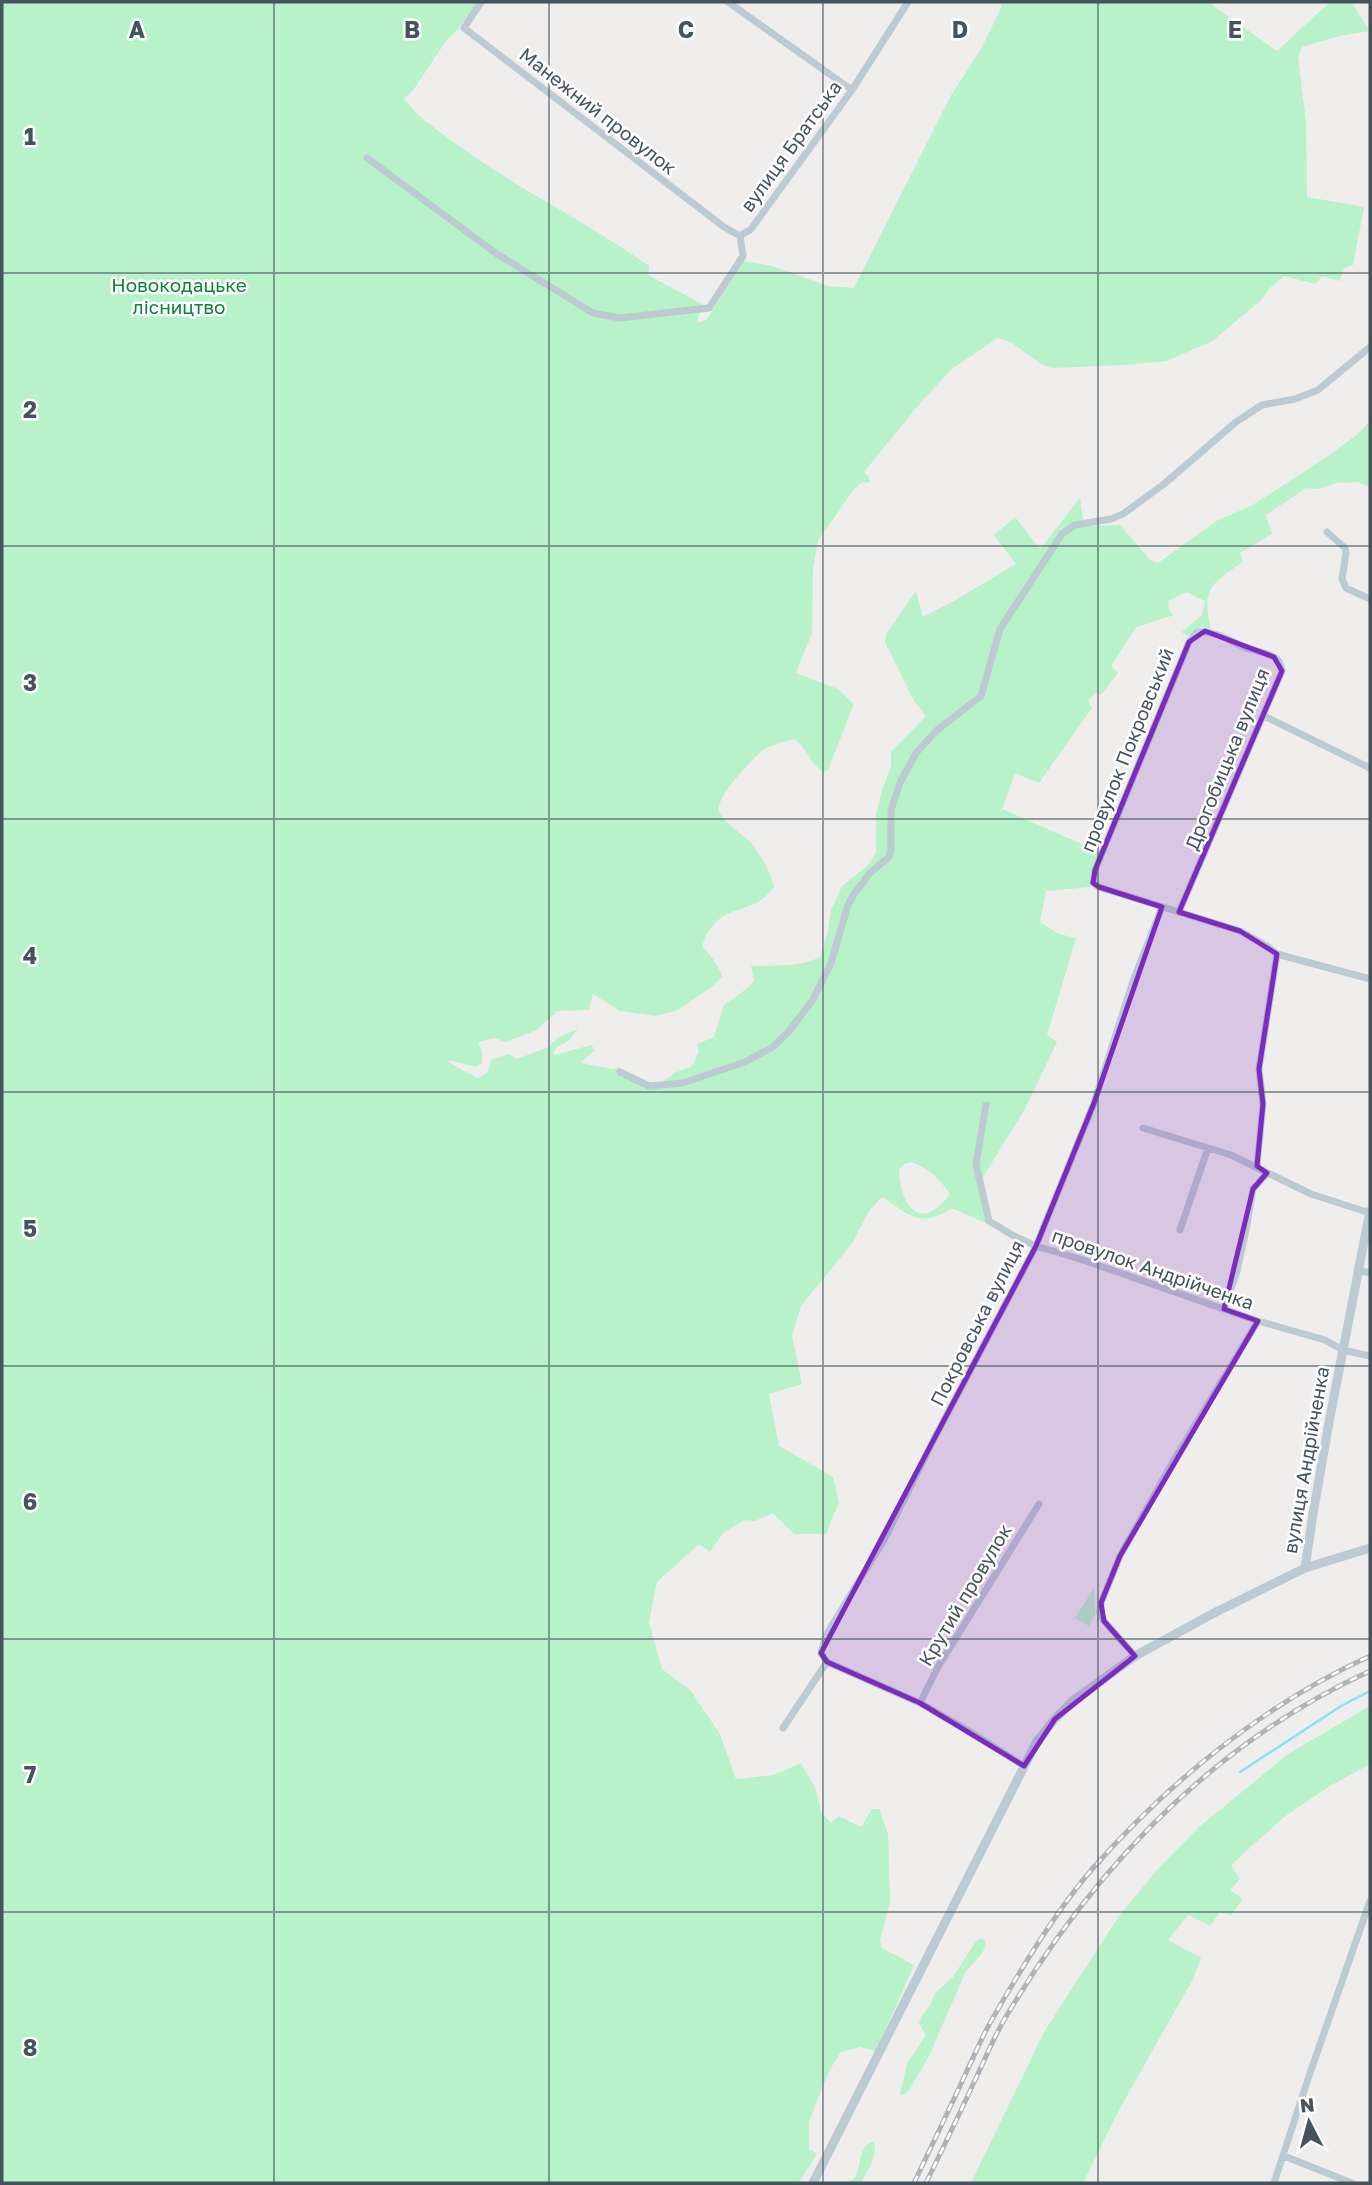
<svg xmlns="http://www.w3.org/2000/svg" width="1372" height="2185" font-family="'Golos Text',sans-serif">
<rect width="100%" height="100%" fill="#f0eded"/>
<path fill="#b8f2c8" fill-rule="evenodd" d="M2,2H478L456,31L446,41L412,92L404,98C415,115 432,126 448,138C511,186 584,220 649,266L648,275L702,304L697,323L707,319L743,261L772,266L828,286L854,288L950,97L981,49L1002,6L1001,2H1208L1277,51L1330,2H1352L1369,31L1340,36L1302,47L1298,56L1306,122L1307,197L1364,207L1353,265L1344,268L1340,281L1322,276L1315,284L1284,276L1270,288L1261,300L1211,342L1166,361L1126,365L1052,368L1041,364L1011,342L998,338L952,369L921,402L864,472L868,476L870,482L861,483L854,489L818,541L813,568L812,633L796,673L838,689L854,704L828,770L824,772C810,765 807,747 794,739C783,742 773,744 763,750C753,758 715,798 719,811C721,820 743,835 750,842C761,855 769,870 774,886C761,906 748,905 727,914C716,919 702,936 703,948C709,952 721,969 722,977L713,986L678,1010L656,1016L620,1011L593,994L589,1010L557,1011L537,1030L506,1042L494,1038L478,1042L482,1052V1063L475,1067L450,1060L448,1062L477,1078C487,1075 490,1070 491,1060L509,1054L517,1059L549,1047L557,1038L578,1029L567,1042L557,1047L553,1053L555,1055L591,1045L595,1050L580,1063L613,1069L620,1067L625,1073L649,1084H661L674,1073L691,1067L699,1052L697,1044L714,1037L724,1005L749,987L754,981L751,966C773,965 800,968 820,957L828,931L831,910L842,886L866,867L876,853V815L882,790L891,767V752L926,716L914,701L885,642L886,634L916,591L923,617L954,601L1016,564L994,535L1015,517L1040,549L1080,498L1084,526L1120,525L1150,560L1158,563L1218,520L1251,506L1322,460L1358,434L1370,421V487L1358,482L1336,483L1319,489L1306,488L1266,515L1272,534L1240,553L1243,562C1211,584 1201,588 1211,629L1202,627L1187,636L1182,632L1202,615L1205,601L1187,592L1168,601L1169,611L1174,615L1136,627L1111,666L1118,673L1101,695L1096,693L1088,700L1092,708L1039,783L1015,773L1002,809L1100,852L1092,871L1090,887L1046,891L1040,922L1059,934L1076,938L1047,1035L1057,1042L1025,1109L981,1180L988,1224L952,1208C919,1229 910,1215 882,1197L869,1211L853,1242L801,1306L792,1336L802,1384L769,1394L779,1446L833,1477L839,1502L826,1534H794L773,1513L755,1521L745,1520L724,1532L710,1552L699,1544L657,1582L649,1622L662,1669L691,1691L720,1734L736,1779L774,1775L801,1763L816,1790L821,1812L831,1823L839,1816L861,1827L872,1809H879L888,1834L890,1901L880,1941L882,1948L914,1965L876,2051L860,2047L841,2052L830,2069L809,2121V2150L817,2153L799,2183H2ZM912,1162C929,1169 939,1178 950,1194C921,1233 901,1208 899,1170L904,1164Z
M1094,1588L1095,1615L1089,1626L1075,1618Z
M1370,1706V1764L1330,1786L1284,1817L1231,1865L1240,1879L1230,1890L1243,1899L1231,1915L1220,1912L1210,1926L1188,1915L1168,1940L1201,1958L1193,1979L1119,2110L1083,2183H971L1044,2032L1119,1916L1158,1869L1198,1828L1288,1754Z
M981,1938L986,1941L983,1952L965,1973L930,2054L910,2089L903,2095L900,2094L907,2064L926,2035L919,2024L921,2017L930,2005L936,1992L953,1977L976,1941Z
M871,2142H874C878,2156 867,2170 861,2183H847L855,2178C861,2166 858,2150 871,2142Z"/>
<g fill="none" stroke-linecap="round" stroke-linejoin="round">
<path stroke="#81e6f2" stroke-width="2.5" d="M1240,1772L1341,1706L1370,1691"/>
<path stroke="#bccad1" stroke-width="7" d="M481,2L464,28L724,227L740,236
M728,2L852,90
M367,158L497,254L593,313L620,318L709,308L743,256L740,236L751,229L852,90L908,2
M1327,532L1345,548L1346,552L1342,579L1346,588L1370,599
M1264,716L1370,768
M1179,912L1282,671C1281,665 1280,660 1274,657C1266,652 1255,651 1246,648C1229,641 1216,630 1197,632L1189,642L1095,870L1093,883L1099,887L1240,931L1267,946L1277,954L1370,979
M620,1072L649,1086L683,1083L745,1062L773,1047L789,1031L812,1001L831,963L848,905L854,894L870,873L889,857L891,849V810L900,783L916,753L936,731L981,696L1000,629L1062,534L1075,525L1111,519L1123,514L1164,484L1236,422L1262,405L1295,399L1318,390L1370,347
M986,1105L976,1164L989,1221L1014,1236L1036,1246L1080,1259L1258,1321L1325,1340L1343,1350L1370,1356
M1143,1128L1231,1155L1311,1194L1370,1213
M1257,1166L1263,1104L1259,1069L1277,954
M1180,1230L1208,1148
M1357,1270L1370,1273
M1224,1309L1237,1271L1246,1230L1253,1189L1267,1173
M1135,1656L1104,1621L1100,1613L1101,1603L1120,1556L1174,1460L1258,1321
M827,1662L920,1703L969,1731L1024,1766
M920,1703L938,1667L1039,1504
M783,1728L827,1662L821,1653L826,1635L884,1540L935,1437L1036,1246L1094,1103L1133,981L1162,907
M1284,2156L1352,2183
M1274,2183L1309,2076L1370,1901"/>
<path stroke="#bccad1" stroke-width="9" d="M1305,1568L1313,1514L1330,1417L1370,1211
M813,2183L1037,1741L1055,1719L1074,1700L1135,1656L1214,1613L1305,1568L1370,1548"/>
<defs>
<path id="rail" d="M914,2183C931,2147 949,2110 966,2073C975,2054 983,2034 994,2016C1022,1967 1057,1909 1094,1867C1171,1780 1265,1704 1370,1656
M926,2183C943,2148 960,2113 976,2078C985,2059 993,2039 1004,2020C1092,1871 1211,1744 1370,1671"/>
</defs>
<use href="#rail" stroke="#afb3b8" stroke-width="5"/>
<use href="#rail" stroke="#fff" stroke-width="2.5" stroke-dasharray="8" stroke-linecap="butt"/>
</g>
<path fill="#7b2cbf" fill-opacity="0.2" stroke="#7b2cbf" stroke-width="5" stroke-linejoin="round" d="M1205,631L1274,657L1282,671L1179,912L1240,931L1277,954L1259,1069L1263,1104L1257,1166L1267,1173L1253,1189L1224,1309L1258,1321L1120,1556L1101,1603L1104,1621L1135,1656L1055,1719L1024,1766L920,1703L827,1662L821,1653L1036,1246L1094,1103L1162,907L1099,887L1093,883L1095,870L1189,642Z"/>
<path fill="none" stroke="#44535c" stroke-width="2" stroke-opacity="0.55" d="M274,2V2183M549,2V2183M823,2V2183M1098,2V2183M2,273H1370M2,546H1370M2,819H1370M2,1092H1370M2,1366H1370M2,1639H1370M2,1912H1370"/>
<g text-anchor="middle" stroke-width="5" stroke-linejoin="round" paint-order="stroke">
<g font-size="19" fill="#44535c" stroke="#fff">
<text transform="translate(598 111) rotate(38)" y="7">Манежний провулок</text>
<text transform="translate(791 146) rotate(-54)" y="7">вулиця Братська</text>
<text transform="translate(1127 750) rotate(-68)" y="7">провулок Покровський</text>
<text transform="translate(1227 759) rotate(-68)" y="7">Дрогобицька вулиця</text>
<text transform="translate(1153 1269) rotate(19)" y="7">провулок Андрійченка</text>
<text transform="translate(977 1323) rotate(-63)" y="7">Покровська вулиця</text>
<text transform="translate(1306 1460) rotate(-80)" y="7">вулиця Андрійченка</text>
<text transform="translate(965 1595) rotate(-59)" y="7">Крутий провулок</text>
</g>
<g font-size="19" fill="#10823e" stroke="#fff">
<text x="179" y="292">Новокодацьке<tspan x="179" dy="22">лісництво</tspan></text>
</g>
</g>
<g font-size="23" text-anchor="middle" font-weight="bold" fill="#44535c" stroke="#fff" stroke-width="5" stroke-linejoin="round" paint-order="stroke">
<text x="137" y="38">A</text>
<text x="412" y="38">B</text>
<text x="686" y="38">C</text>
<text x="960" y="38">D</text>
<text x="1235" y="38">E</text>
<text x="30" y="145">1</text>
<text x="30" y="418">2</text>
<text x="30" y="691">3</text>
<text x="30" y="964">4</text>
<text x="30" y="1237">5</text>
<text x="30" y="1510">6</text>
<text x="30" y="1783">7</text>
<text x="30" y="2056">8</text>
</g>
<rect width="1372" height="2185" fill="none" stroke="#44535c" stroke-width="7"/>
<g transform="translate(1309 2122) rotate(354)" stroke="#ffffff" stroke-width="5" paint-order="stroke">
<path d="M0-5L12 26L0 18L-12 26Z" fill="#44535c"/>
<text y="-10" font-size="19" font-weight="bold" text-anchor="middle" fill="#44535c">N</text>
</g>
</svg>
